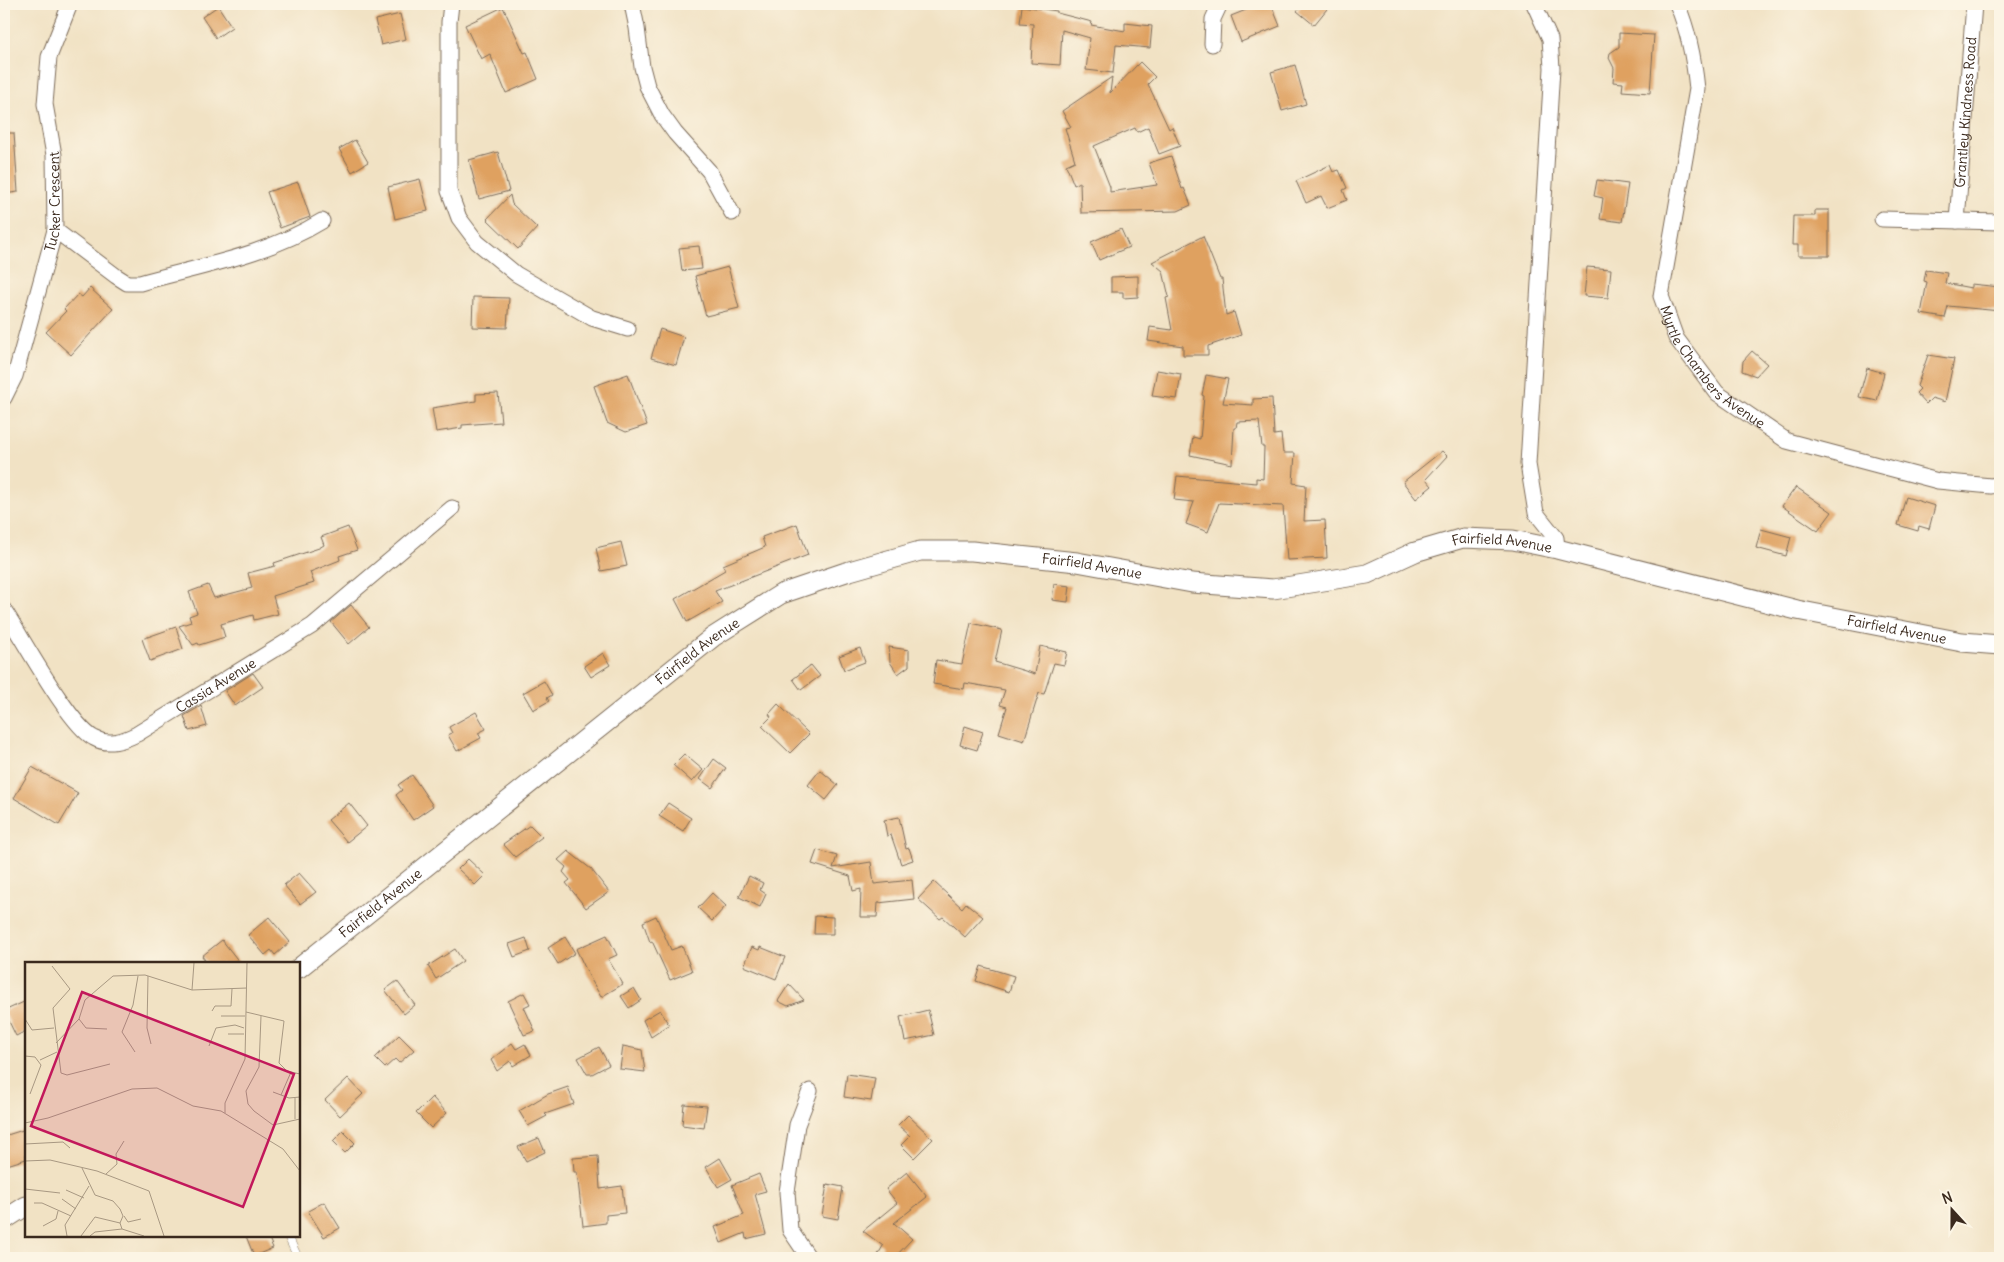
<svg xmlns="http://www.w3.org/2000/svg" width="2004" height="1262" font-family="Delius,sans-serif">
<rect width="100%" height="100%" fill="#fcf5e5"/>
<filter id="ink" filterUnits="userSpaceOnUse"><feTurbulence type="fractalNoise" baseFrequency=".02" numOctaves="2"/><feDisplacementMap in="SourceGraphic" scale="10" xChannelSelector="R" yChannelSelector="G"/><feConvolveMatrix kernelMatrix="1 2 1 2 8 2 1 2 1" color-interpolation-filters="sRGB"/></filter>
<filter id="wash" filterUnits="userSpaceOnUse"><feTurbulence type="fractalNoise" baseFrequency=".0096" numOctaves="4" result="noise"/><feDisplacementMap in="SourceGraphic" scale="20" xChannelSelector="R" yChannelSelector="G"/><feGaussianBlur stdDeviation="1.12" result="paint"/><feColorMatrix in="noise" values="0 0 0 0 0 0 0 0 0 0 0 0 0 0 0 0 0 1.4 0 .05"/><feComposite in="paint" operator="in"/></filter>
<g filter="url(#wash)">
<rect width="100%" height="100%" fill="#f1e2c4"/>
<g id="blocks">
<path fill="#dfa161" d="M1261,4H1271L1280,26L1241,42L1231,16Z
M1303,4H1331L1314,25L1297,11Z
M218,6L232,27L216,38L202,17Z
M1022,6L1057,11V13L1092,22L1091,25L1125,31V23L1152,26L1150,48L1116,45L1113,73L1086,70L1090,38L1062,30L1060,65L1031,63L1033,24L1020,23Z
M503,7L524,53L527,52L538,79L506,93L490,54L481,59L465,25Z
M400,14L406,39L381,45L375,20Z
M1619,33L1654,35L1650,93L1622,91L1623,83L1613,82L1614,68L1609,58L1610,53L1619,47Z
M1140,62L1155,77L1148,84L1169,129L1172,127L1180,146L1159,154L1148,127L1137,132L1135,128L1094,146L1110,187V192L1157,185L1149,163L1171,156L1182,189L1184,188L1191,205L1178,211L1081,213L1080,182L1074,185L1066,165L1075,161L1065,128L1071,127L1062,111L1112,77L1110,93Z
M1295,65L1306,104L1282,111L1271,72Z
M4,133H14L18,192L4,194Z
M355,140L368,162L352,172L339,149Z
M498,152L509,191L479,199L469,160Z
M1330,165L1333,172L1339,170L1347,188L1343,190L1347,200L1327,208L1321,196L1306,203L1296,181Z
M420,179L428,211L395,219L388,187Z
M1597,180L1628,184L1622,222L1600,219L1603,198L1594,196Z
M298,182L310,217L280,228L267,192Z
M510,195L512,204L537,228L518,249L487,219Z
M1815,210H1829V256H1798V245H1792L1793,216H1815Z
M1121,229L1129,247L1099,260L1091,242Z
M1203,236L1220,279H1222L1226,315L1234,312L1241,335L1208,346V355H1183V346L1148,341L1150,327L1172,330L1166,298L1169,297L1163,271L1152,262Z
M699,246L702,269L682,271L679,248Z
M728,267L739,308L706,316L695,276Z
M1587,267L1611,269L1608,298L1584,296Z
M1926,270L1947,273L1945,283L1971,288V284L2000,287V311L1948,306L1945,318L1921,314L1927,282L1924,281Z
M1138,276V297L1123,298V292H1111V277Z
M90,288L113,309L71,355L46,332L66,311L64,309L78,294L82,297Z
M473,297L509,298L507,328L472,327Z
M660,329L684,337L676,365L651,358Z
M1752,351L1767,364L1756,376L1742,371L1743,361Z
M1928,355L1954,359L1945,402L1932,398L1926,404L1916,393L1920,389L1917,386Z
M1867,368L1884,373L1877,401L1859,397Z
M1157,370L1181,374L1177,399L1152,396Z
M628,374L647,425L626,432L607,423L594,386Z
M1206,375L1228,379L1223,403L1253,405V399L1272,398L1274,435L1281,434L1283,453H1295L1293,483L1306,485L1304,521L1325,520L1327,558L1287,560L1283,506L1219,503L1208,532L1186,524L1194,502L1174,500L1177,476L1256,483V478L1263,479L1264,447H1262L1259,421L1237,422L1236,428H1234L1232,464L1190,455L1193,437L1200,439L1204,396L1202,395Z
M498,393L501,422L462,425V428L436,432L432,408L476,401V394Z
M1442,451L1447,456L1426,479L1432,486L1416,499L1403,482Z
M1796,487L1832,512L1818,531L1782,506Z
M1906,497L1935,506L1929,529L1919,526L1918,531L1898,525Z
M797,524L808,555L715,591L722,602L687,622L675,599L725,570L723,565L765,547L762,537Z
M348,527L357,550L339,556L340,560L310,572L314,583L273,596L278,614L254,620L253,615L221,624L225,637L199,645L198,643L193,645L179,626L191,622L189,616L197,613L189,592L208,585L214,598L252,588L248,573L275,566L274,563L319,548L324,545L321,537Z
M1761,529L1791,537L1786,556L1756,548Z
M621,542L627,566L601,571L596,548Z
M1054,584L1070,586L1068,602L1052,600Z
M351,605L369,627L349,644L331,622Z
M971,623L1002,630L995,662L1035,674L1040,646L1067,652L1064,665L1054,663L1044,694L1039,693L1024,741L999,733L1007,707L1000,705L1005,690L965,683L964,689L933,684L936,660L962,664Z
M176,627L183,649L150,661L142,639Z
M889,647L909,650V666L898,674L890,662Z
M860,648L865,662L844,670L839,656Z
M603,653L610,665L591,677L584,666Z
M811,665L820,676L801,690L793,679Z
M253,673L263,687L235,706L225,691Z
M544,681L552,695L547,698L549,701L533,710L523,693Z
M778,704L809,734L790,753L762,726L771,717L769,714Z
M201,706L207,726L189,731L184,716Z
M476,712L486,729L478,733L481,738L457,751L448,735L452,733L449,727Z
M965,726L983,732L977,750L960,745Z
M684,754L703,770L692,782L673,765Z
M714,759L726,768L712,788L700,779Z
M32,767L78,793L59,825L14,798Z
M820,770L838,785L826,800L808,785Z
M412,775L433,806L413,820L396,795L402,790L398,785Z
M349,803L367,826L347,842L328,820Z
M668,803L691,818L683,831L659,816Z
M899,817L906,849L909,848L913,860L901,864L891,835L887,836L884,820Z
M530,825L542,837L515,857L503,844Z
M817,850L837,856L833,868L871,862L874,884L912,880L914,899L878,903L877,917H860L861,889L853,891L850,876L812,864Z
M568,851L591,869L609,892L586,908L566,883L570,880L563,872L566,867L558,860Z
M468,859L485,875L475,885L458,869Z
M299,873L316,892L300,904L284,885Z
M749,876L763,883L760,890L766,894L760,907L739,897Z
M934,882L962,908L966,903L983,917L965,937L943,917L940,919L918,899Z
M712,893L726,906L712,921L698,908Z
M656,916L671,950L682,946L692,971L670,980L652,941L650,942L643,922Z
M815,916L833,917V934H814Z
M269,917L290,942L275,955L271,950L265,955L248,935Z
M607,935L617,955L608,959L623,984L601,997L589,976L576,949Z
M565,937L575,953L558,964L548,948Z
M526,938L530,951L514,957L509,944Z
M222,940L240,963H207L202,956Z
M752,947L759,950L760,947L785,957L776,979L744,966Z
M455,949L463,961L436,979L428,966Z
M981,966L1014,976L1009,992L976,981Z
M397,981L415,1005L404,1014L385,990Z
M789,984L804,1000L788,1006L778,1001Z
M634,988L641,1000L629,1008L621,996Z
M524,993L530,1004L524,1007L535,1031L524,1035L508,1001Z
M26,1001V1031L16,1036L4,1011Z
M660,1010L669,1025L651,1037L643,1020Z
M928,1010L934,1035L905,1041L900,1017Z
M399,1035L414,1050L399,1063L395,1059L385,1068L375,1058Z
M512,1043L516,1049L525,1044L531,1055L513,1066L510,1061L497,1071L491,1060Z
M623,1046L642,1050L645,1072L620,1069Z
M599,1047L609,1065L592,1074H587L578,1058Z
M847,1074L875,1078L871,1101L844,1097Z
M348,1078L363,1094L340,1116L325,1100Z
M568,1087L574,1104L545,1114L547,1116L528,1126L519,1111L548,1094Z
M432,1097L447,1113L431,1128L416,1113Z
M684,1104L707,1106L704,1128L682,1125Z
M908,1115L933,1139L914,1158L901,1145L910,1136L898,1125Z
M26,1129V1159L4,1166V1136Z
M343,1131L355,1143L345,1153L333,1141Z
M539,1138L545,1152L526,1161L518,1147Z
M598,1156L600,1189L622,1186L625,1213L606,1215V1223L583,1226L577,1172H574L573,1158Z
M720,1158L732,1179L718,1187L706,1167Z
M907,1172L927,1197L894,1223L912,1239L894,1258H876L883,1246L863,1231L897,1203L886,1189Z
M759,1174L766,1191L755,1194L766,1234L746,1239L745,1233L721,1243L715,1227L744,1215L732,1185Z
M827,1184L843,1187L838,1219L822,1216Z
M324,1202L340,1228L324,1237L308,1211Z
M246,1236H268L273,1248L254,1256Z"/>
</g>
</g>
<g filter="url(#ink)">
<use href="#blocks" fill-opacity="0" stroke="#7b6a58" stroke-width="1"/>
<g fill="none" stroke-linecap="round" stroke-linejoin="round">
<defs>
<path id="service" d="M288,1236L298,1258"/>
<g id="minor">
<path d="M451,4L449,22V191L459,218L477,242L516,274L592,318L628,329"/>
<path d="M632,4L637,28L642,67L647,86L662,115L675,133L709,171L732,213"/>
<path d="M1534,4L1550,39L1552,68L1528,464L1536,513L1556,538L1557,549"/>
<path id="s1" d="M1677,4C1689,32 1694,59 1697,89L1661,296L1676,338L1717,393L1787,441L1938,481L1991,486L2000,484"/>
<path d="M1212,44L1213,19L1220,4"/>
<path d="M1882,219L2000,222"/>
<path id="s2" d="M1957,221L1974,4"/>
<path d="M55,230L116,276L127,283H140C201,266 267,255 322,221"/>
<path id="s3" d="M4,398L15,376L55,230L54,155L45,104L49,57L70,4"/>
<path id="s4" d="M4,610C22,637 69,725 94,738C108,746 123,741 137,734L312,626L452,508"/>
<path d="M809,1258L790,1230L787,1192L797,1125L810,1091"/>
</g>
<g id="tertiary">
<path id="s5" d="M299,968L713,637L781,594L846,572L920,551H972L1077,562L1192,583L1273,589L1367,574L1415,552L1463,538L1513,540L1557,549L1797,610L1962,642L2000,645"/>
<path d="M4,1220L26,1206"/>
</g>
</defs>
<use href="#service" stroke="#7b6a58" stroke-width="9"/>
<use href="#minor" stroke="#7b6a58" stroke-width="17"/>
<use href="#tertiary" stroke="#7b6a58" stroke-width="21"/>
<use href="#service" stroke="#fff" stroke-width="8"/>
<use href="#minor" stroke="#fff" stroke-width="15"/>
<use href="#tertiary" stroke="#fff" stroke-width="19"/>
</g>
</g>
<g text-anchor="middle" stroke-width="5" stroke-linejoin="round" paint-order="stroke">
<g font-size="14" fill="#3b2a1e" stroke="#fcf5e5">
<text dy="5" stroke="none"><textPath href="#s2" startOffset="109">Grantley Kindness Road</textPath></text>
<text dy="5" stroke="none"><textPath href="#s3" startOffset="204">Tucker Crescent</textPath></text>
<text dy="5" stroke="none"><textPath href="#s1" startOffset="388">Myrtle Chambers Avenue</textPath></text>
<text dy="5" stroke="none"><textPath href="#s5" startOffset="1349">Fairfield Avenue</textPath></text>
<text dy="5" stroke="none"><textPath href="#s5" startOffset="929">Fairfield Avenue</textPath></text>
<text dy="5" stroke="none"><textPath href="#s5" startOffset="1754">Fairfield Avenue</textPath></text>
<text dy="5" stroke="none"><textPath href="#s5" startOffset="509">Fairfield Avenue</textPath></text>
<text dy="5" stroke="none"><textPath href="#s4" startOffset="295">Cassia Avenue</textPath></text>
<text dy="5" stroke="none"><textPath href="#s5" startOffset="104">Fairfield Avenue</textPath></text>
</g>
</g>
<g transform="translate(25 962)">
<rect width="275" height="275" fill="#f1e2c4"/>
<path fill="none" stroke="#a89882" stroke-width="1" d="M27,4L45,27L28,46L36,111L42,113L85,102M123,14L122,66L126,82M167,28L169,1M187,49L190,44H206L207,27M221,50L259,59L254,101L262,109L275,112M196,54H220M236,54L234,105L221,129L223,142L229,149L248,163L275,157M0,57L7,68L29,66M54,57L61,66L82,67M203,72H219M31,81L54,57L60,38L88,14L120,13L167,28L222,26M184,84L191,66L210,63L219,66M110,90L97,70L108,43L113,14M0,94L10,95L16,103L5,132M15,98L32,90M248,130L264,136L275,135M256,133L266,110M200,151V141L220,97L222,1M270,157V136M0,161L23,156L107,127L132,126L168,144L196,149L258,187L275,209M0,182L38,180L45,186M0,199L25,198L72,209L124,229L139,274M57,206L70,233L88,239L95,247L98,254L95,261L97,267L119,274M81,212L92,202L91,192L99,179M0,227L35,231M41,228L59,236M37,237L51,247M9,241H17L46,254M99,254L103,260L116,257M18,264L31,257L33,249M42,274L40,263L64,224M56,274L70,255L95,261M65,274L70,270L97,267"/>
<path fill="#c2185b" fill-opacity="0.15" stroke="#c2185b" stroke-width="2.5" d="M57,30L269,112L218,245L6,164Z"/>
<rect width="275" height="275" fill="none" stroke="#3b2a1e" stroke-width="2.5"/>
</g>
<rect width="2004" height="1262" fill="none" stroke="#fcf5e5" stroke-width="20"/>
<g transform="translate(1952 1210) rotate(339)" stroke="#fcf5e5" stroke-width="4" paint-order="stroke">
<path d="M0-4L9 19L0 12L-9 19Z" fill="#3b2a1e"/>
<text y="-8" font-size="14" font-weight="bold" text-anchor="middle" fill="#3b2a1e">N</text>
</g>
</svg>
